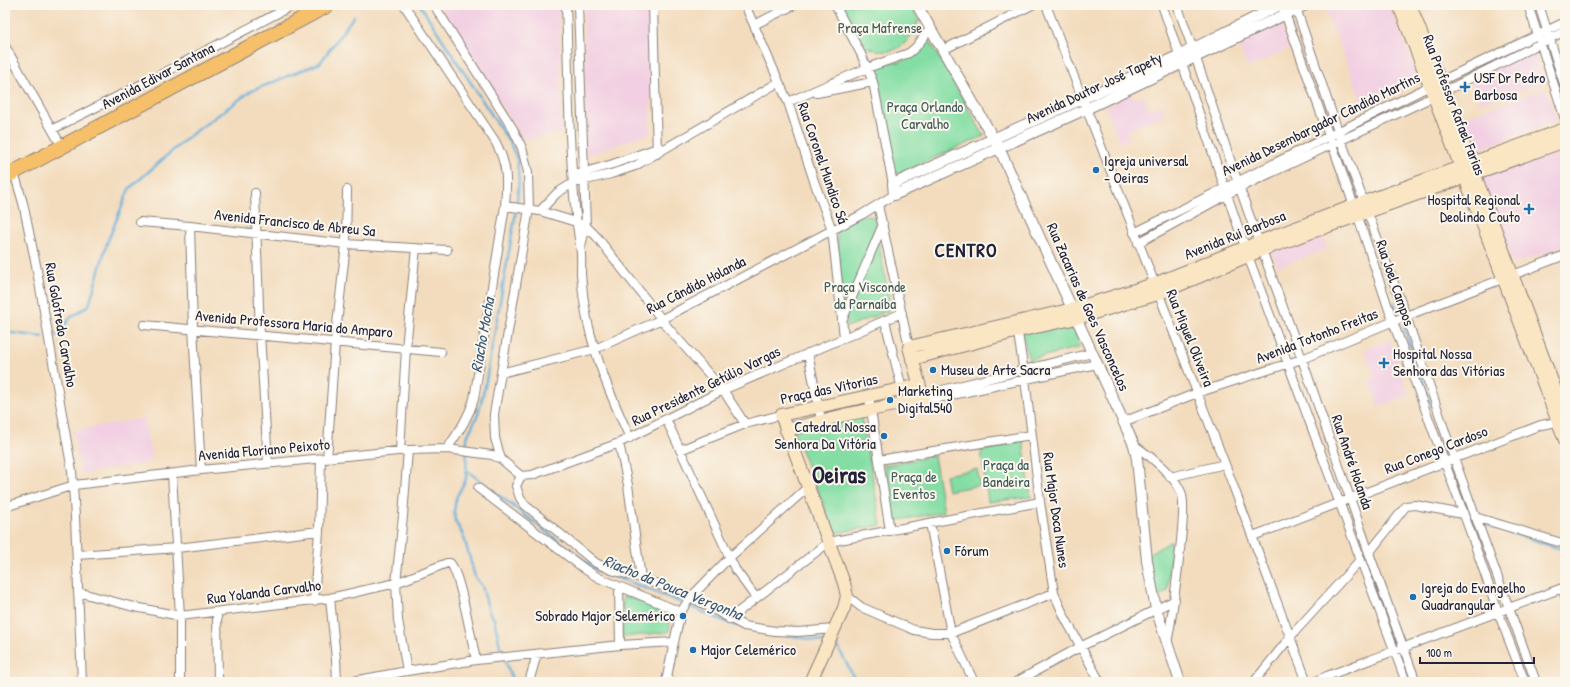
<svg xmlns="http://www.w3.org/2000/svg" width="1570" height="687" font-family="'Patrick Hand',sans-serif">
<rect width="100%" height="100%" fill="#fbf7ec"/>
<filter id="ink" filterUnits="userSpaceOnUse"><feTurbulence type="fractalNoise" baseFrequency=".025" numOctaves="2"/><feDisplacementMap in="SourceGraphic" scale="8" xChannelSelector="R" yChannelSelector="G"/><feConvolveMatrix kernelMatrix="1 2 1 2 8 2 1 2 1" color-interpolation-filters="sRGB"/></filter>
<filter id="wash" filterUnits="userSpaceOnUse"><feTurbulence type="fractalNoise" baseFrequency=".012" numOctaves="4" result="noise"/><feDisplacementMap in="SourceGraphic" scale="16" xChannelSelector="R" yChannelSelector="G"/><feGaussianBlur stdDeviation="0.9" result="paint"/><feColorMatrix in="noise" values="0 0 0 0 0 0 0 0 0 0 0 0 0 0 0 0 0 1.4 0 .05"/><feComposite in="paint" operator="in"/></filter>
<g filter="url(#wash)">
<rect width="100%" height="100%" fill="#f3dcbd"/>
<path fill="#f2cfe2" d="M439,5H559L562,132L524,140Z
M584,5H651L650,133L586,156Z
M1324,5H1389L1420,82L1363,104Z
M1281,24L1289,48L1248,68L1237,42Z
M1533,49L1544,83L1480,103L1469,80Z
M1546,88L1557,120L1471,152L1460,119Z
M1131,93L1134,99L1143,95L1149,109L1162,105L1165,114L1127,131L1129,139L1120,142L1105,107L1120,101L1119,97Z
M1565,141V245L1514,264L1479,174Z
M1321,232L1327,249L1278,267L1271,250Z
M1390,340L1409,395L1379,407L1369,380L1375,378L1364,349Z
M144,418L152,462L81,474L73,431Z"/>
<path fill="#84dea4" stroke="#538070" d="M840,5H910L919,20C905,51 893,58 861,45Z
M928,38L984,136L893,176L878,85L871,62H900L919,52Z
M861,215L874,217L891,308L888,311L847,327L840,276L836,226Z
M1073,319L1080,347L1029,360L1022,331Z
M861,413L881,525L835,533L793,431Z
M1023,440L1031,497L988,502L981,451Z
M934,456L944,512L894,521L884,465Z
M977,469L980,485L948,491L945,475Z
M1171,541L1168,590L1154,600L1148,555Z
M623,596L672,610L669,632L622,637Z"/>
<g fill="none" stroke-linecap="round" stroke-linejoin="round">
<path stroke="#62adda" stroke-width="2.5" d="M420,5L510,143L517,159L519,180L516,212L485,386L478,414L467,437L466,479L456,498L454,511L456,523L461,531L465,541L475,577L482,586L489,612L494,619L500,646L513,682
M1394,302L1398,314
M1403,325L1449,455
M5,332L43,337
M56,336L70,318L89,305L107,243L129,189L188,137L251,91L320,63L354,16
M1453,468L1472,521
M466,470L595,569L653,591L736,626
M1482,524L1565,550
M788,635L824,642
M831,644L837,645L856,682"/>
</g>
</g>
<g filter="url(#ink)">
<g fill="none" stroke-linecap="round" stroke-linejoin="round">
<defs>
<path id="minor" d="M404,5L495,141C508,165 507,180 505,206L474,399C468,419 459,431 447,449
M434,5L513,129L522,148L528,172L529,209L494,414L495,438L501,459
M566,5C569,85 568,168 580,246C582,255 581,265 581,274C582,288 584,304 587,319C596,361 612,399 630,438
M578,5L586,226L581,246
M653,5L657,154
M745,5L788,102L814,181L832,230L844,337
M835,5L861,54L873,82L893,184
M1046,5L1225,464L1307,682
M1162,5L1245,247
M1177,5C1206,83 1230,164 1259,242
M1282,5L1358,217L1393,322L1470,531L1498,612L1525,682
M1295,5L1341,140L1406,316L1454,458L1536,682
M1528,5L1565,119
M1539,5L1565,87
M754,25L794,5
M5,46L62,147
M943,50L1032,5
M817,93L873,82
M788,102L867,68L909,53L916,47L930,29
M53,129L160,75L293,5
M14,172L23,203L36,265L72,471L75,517L82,682
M578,174L613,164L660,147
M255,193L260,334L268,463
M878,205L909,347
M505,206L540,211L576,222L586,226L597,237L670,330L723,390L745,424
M540,211L557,193L573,183L611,174L635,166L779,82
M140,222L190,226L346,244L447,250
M190,226L193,328L201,470
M1134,233L1430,86L1565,22
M1138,243L1239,188L1435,96L1565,31
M1262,250L1302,359L1369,553L1416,682
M1248,256L1406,682
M842,321L883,224
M885,321L902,389
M144,325L441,352
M1017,327L1025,379L1040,502L1054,593L1064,616L1100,682
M808,353L821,420
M501,373L595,349L662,319L861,215L894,195
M922,395L1092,353
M869,397L890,531
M924,401L1097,364
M666,419L735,569L756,598
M1123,422L1197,393L1302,359L1406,316L1565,255
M619,443L628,485L641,578
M1134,445C1149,455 1177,477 1182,495C1185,509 1182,526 1181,541C1177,575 1174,609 1167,643
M680,450L745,424L781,415
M400,451L406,348L416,248
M327,459L335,342L346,244L347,190
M879,460L1031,435
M172,474L180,616V682
M521,476L532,475L619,443L723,390L902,313
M521,476L516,486L520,498L525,505L596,563L611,570L641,578L691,597L744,626L775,631L798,632L834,629
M1170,477L1225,464
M478,488L586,570L599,578L681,612
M5,507L74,485L201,470L408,450L447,449L492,455L501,459L521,476
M1475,517L1565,544
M930,523L951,633L974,682
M1253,536L1541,425L1563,421
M1369,553L1406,506L1415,505L1463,514
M77,555L177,548L319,531
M619,587L620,645
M1562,588L1565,596
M78,592L130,606L180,616L330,598L396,583L447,563H450C460,572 472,643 476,660
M847,596L861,607L914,630L932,633H951L1054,593
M330,598L336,659L337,682
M314,601L319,531L321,459
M217,612L218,682
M729,619L829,542L1040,502
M407,671L398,620L396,583L403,516L408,450
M348,682L407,671L476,660L620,645L674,642
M529,682L537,654
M666,682L674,642L681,612L689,599L729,558L807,488
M1016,682L1080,647L1175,600
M1254,682L1291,636L1360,560
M1314,682L1327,676L1565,587"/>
<path id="tertiary" d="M917,5L999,148L1134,445L1137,459L1147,561L1156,609L1180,682
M1280,5L1180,55L893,184L894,195L1086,109L1305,5"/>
<path id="secondary" d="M1399,5L1565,440
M1410,5L1444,92L1565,416
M912,359L1018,331L1077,318L1158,294L1262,250L1565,141
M786,430L844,415L915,401H924L909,347L1073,309L1154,284L1259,242L1353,206L1565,129
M810,682L844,608L847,596L844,583L781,415L919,385"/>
<path id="trunk" d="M5,177L328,5"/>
</defs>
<use href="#minor" stroke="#8a7f7c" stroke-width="10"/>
<use href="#tertiary" stroke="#8a7f7c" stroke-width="12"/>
<use href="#secondary" stroke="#8a7f7c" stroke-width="14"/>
<use href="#trunk" stroke="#8a7f7c" stroke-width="16"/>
<use href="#minor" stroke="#fff" stroke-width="8"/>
<use href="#tertiary" stroke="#fff" stroke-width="10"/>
<use href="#secondary" stroke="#fbe6c4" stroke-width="12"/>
<use href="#trunk" stroke="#f6c06b" stroke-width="14"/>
</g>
</g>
<g fill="#1f6fb2" stroke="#fbf7ec" stroke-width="1.5">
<path d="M1463 81h4v4h4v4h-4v4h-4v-4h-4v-4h4z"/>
<circle cx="1096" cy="170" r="4"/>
<path d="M1527 203h4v4h4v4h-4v4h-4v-4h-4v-4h4z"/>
<path d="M1382 357h4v4h4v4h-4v4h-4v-4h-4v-4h4z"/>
<circle cx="933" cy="370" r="4"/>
<circle cx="890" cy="400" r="4"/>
<circle cx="884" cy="436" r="4"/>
<circle cx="947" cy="551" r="4"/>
<circle cx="1413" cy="597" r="4"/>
<circle cx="683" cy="616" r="4"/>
<circle cx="693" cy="650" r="4"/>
</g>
<g text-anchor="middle" stroke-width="4" stroke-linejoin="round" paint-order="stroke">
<g font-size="15" fill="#3f5a5a" stroke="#fbf7ec">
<text x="880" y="33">Praça Mafrense</text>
<text x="925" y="112">Praça Orlando<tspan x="925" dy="17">Carvalho</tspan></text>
<text x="865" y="292">Praça Visconde<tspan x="865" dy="17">da Parnaíba</tspan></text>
<text x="1006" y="470">Praça da<tspan x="1006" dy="17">Bandeira</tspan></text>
<text x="914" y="482">Praça de<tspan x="914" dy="17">Eventos</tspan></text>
</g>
<g font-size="15" fill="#22223b" stroke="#fbf7ec">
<text transform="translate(158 76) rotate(-28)" y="5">Avenida Edivar Santana</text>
<text transform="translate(1094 88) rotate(-25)" y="5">Avenida Doutor José Tapety</text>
<text transform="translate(1454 105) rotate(69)" y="5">Rua Professor Rafael Farias</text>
<text transform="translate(1321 124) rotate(-26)" y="5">Avenida Desembargador Cândido Martins</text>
<text transform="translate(823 163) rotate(71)" y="5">Rua Coronel Mundico Sá</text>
<text transform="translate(295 223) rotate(6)" y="5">Avenida Francisco de Abreu Sa</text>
<text transform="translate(1235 235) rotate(-22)" y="5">Avenida Rui Barbosa</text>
<text transform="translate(1395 283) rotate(71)" y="5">Rua Joel Campos</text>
<text transform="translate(696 285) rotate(-27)" y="5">Rua Cândido Holanda</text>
<text transform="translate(1088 307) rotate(66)" y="5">Rua Zacarias de Goes Vasconcelos</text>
<text transform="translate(294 324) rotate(5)" y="5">Avenida Professora Maria do Amparo</text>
<text transform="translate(61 325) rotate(80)" y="5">Rua Golofredo Carvalho</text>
<text transform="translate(1317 336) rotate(-21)" y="5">Avenida Totonho Freitas</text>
<text transform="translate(1190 338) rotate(68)" y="5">Rua Miguel Oliveira</text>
<text transform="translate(706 386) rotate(-26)" y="5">Rua Presidente Getúlio Vargas</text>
<text transform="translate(829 389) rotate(-12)" y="5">Praça das Vitorias</text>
<text transform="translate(264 450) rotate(-5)" y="5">Avenida Floriano Peixoto</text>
<text transform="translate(1436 450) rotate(-21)" y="5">Rua Conego Cardoso</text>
<text transform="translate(1352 462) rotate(71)" y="5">Rua André Holanda</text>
<text transform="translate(1056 510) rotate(82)" y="5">Rua Major Doca Nunes</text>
<text transform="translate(264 592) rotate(-7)" y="5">Rua Yolanda Carvalho</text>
</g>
<g font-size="15" fill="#22223b" stroke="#fbf7ec" text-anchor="start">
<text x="1474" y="83">USF Dr Pedro<tspan x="1474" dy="17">Barbosa</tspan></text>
<text x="1104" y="166">Igreja universal<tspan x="1104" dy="17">- Oeiras</tspan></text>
<text x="1520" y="205" text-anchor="end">Hospital Regional<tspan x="1520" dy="17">Deolindo Couto</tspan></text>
<text x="1393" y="359">Hospital Nossa<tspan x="1393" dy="17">Senhora das Vitórias</tspan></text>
<text x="941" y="375">Museu de Arte Sacra</text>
<text x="898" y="396">Marketing<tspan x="898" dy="17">Digital540</tspan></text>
<text x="876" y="432" text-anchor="end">Catedral Nossa<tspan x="876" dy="17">Senhora Da Vitória</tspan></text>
<text x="955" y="556">Fórum</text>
<text x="1421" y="593">Igreja do Evangelho<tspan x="1421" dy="17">Quadrangular</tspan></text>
<text x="675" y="621" text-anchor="end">Sobrado Major Selemérico</text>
<text x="701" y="655">Major Celemérico</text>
</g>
<g font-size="16" font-style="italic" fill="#3c5a7b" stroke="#fbf7ec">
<text transform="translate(482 335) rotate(-80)" y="6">Riacho Mocha</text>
<text transform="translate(673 587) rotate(22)" y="6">Riacho da Pouca Vergonha</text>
</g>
<g font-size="19" font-weight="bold" letter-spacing="1" fill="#22223b" stroke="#fbf7ec">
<text x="966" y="257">CENTRO</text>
</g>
<g font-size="23" font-weight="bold" fill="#22223b" stroke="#fbf7ec">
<text x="839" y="483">Oeiras</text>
</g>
</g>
<rect width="1570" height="687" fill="none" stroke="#fbf7ec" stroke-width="20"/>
<path d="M1420 657v6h114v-6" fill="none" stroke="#22223b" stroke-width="2"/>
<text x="1426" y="657" font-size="12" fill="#22223b" stroke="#fbf7ec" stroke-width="3" paint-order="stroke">100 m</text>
</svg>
